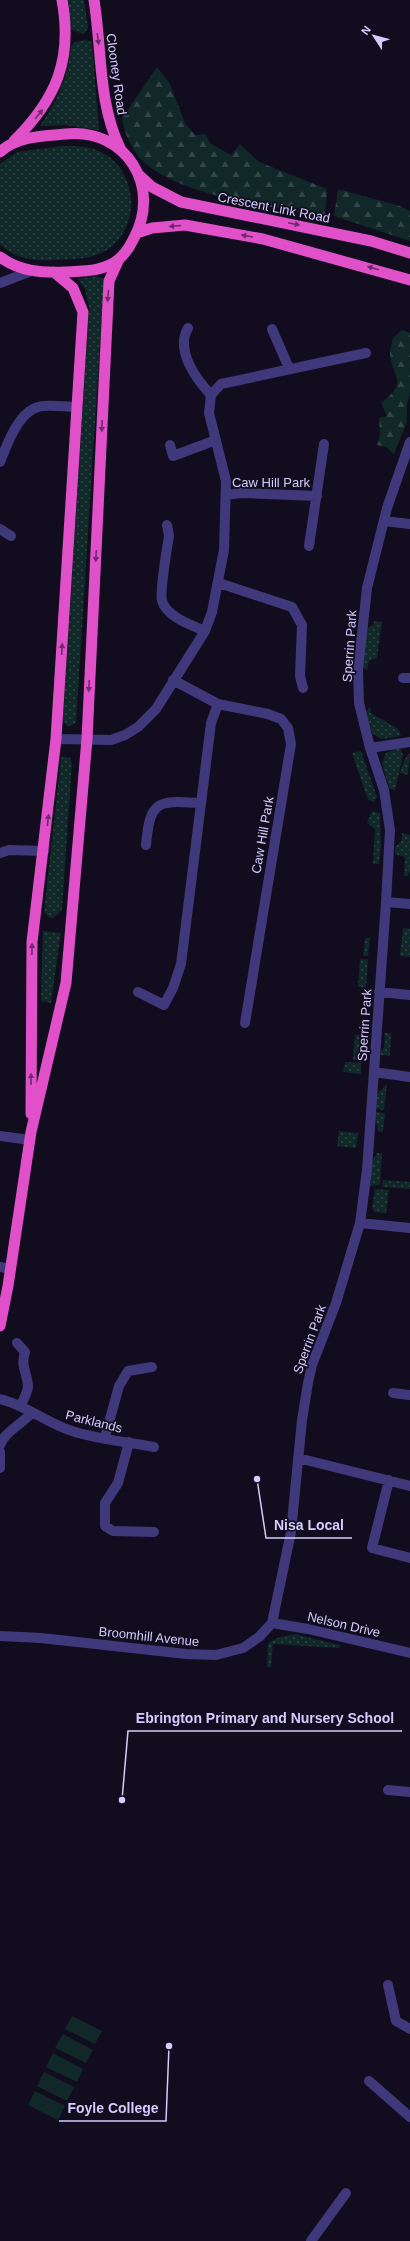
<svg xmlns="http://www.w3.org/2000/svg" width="410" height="2241" font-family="Arial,sans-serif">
<defs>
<pattern id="grass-dots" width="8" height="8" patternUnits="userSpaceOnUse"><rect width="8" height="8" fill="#102828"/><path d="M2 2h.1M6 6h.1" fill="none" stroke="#324648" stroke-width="1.8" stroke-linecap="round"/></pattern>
<pattern id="forest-firs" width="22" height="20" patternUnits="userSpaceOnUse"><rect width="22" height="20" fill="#102828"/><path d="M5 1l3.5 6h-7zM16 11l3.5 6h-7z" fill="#324648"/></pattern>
</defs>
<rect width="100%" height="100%" fill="#110d1f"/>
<path fill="url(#grass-dots)" d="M68,0H84L88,28L84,34L71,30Z
M85,40L92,42L99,130L64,125L40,126C58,99 68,79 71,46L75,42Z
M62,146C75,146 89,146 101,152C136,169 142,222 111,247C95,260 73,259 53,260C34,261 15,259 0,244V164L17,152Z
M95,276L104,279L77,707L76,723L68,727L63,721L89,307L85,289L78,279Z
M374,621L382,622L377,658L369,661L367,670L363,667L366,629L373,625Z
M370,707L371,713L398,729L401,736L381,739L372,733L366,712Z
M399,747L403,755L395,791L389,788L382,763L386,753Z
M361,751L377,797L374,802L368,800L352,753Z
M410,753L408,775L400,773L405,759Z
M63,756L70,758L72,762L62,910L53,918L48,917L44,911L61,758Z
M372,811L380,813L381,846L379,864H373L375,829L367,823Z
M402,833L410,835V871L408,876H404L405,857L395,854V847L402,840Z
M403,928L410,929V957L400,956Z
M43,931L61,933L51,1003L41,1001Z
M365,938H370L368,956H363Z
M360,959H368L366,987H358Z
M385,1033H391L390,1056L380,1055L381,1050L384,1048Z
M355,1035H363L362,1060H353Z
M345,1062L361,1063V1074L343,1072Z
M387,1084L384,1110L376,1109L377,1094Z
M376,1112L385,1113L383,1132H379L375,1119Z
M339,1131L358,1133L356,1148L337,1146Z
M377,1153H382L380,1185L370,1186L372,1162Z
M383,1180L410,1182V1189L382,1187Z
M375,1189L389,1190L386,1213L374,1212L372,1207Z
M294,1634L340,1645L339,1648L273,1644L271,1667H267L268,1643L280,1637Z"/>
<path fill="url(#forest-firs)" d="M157,67L170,84L185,123L195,135L205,134L211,144L231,155L240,144L259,162L327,189L325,217C274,207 184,197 145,163C132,152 125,135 122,118Z
M338,189L400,206L410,211V241L334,216Z
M402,330L410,333V392L407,405V422L394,454L386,447L377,445L380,434L379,418L387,416L381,403C410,381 392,379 390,353C390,349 392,342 393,338Z"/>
<path fill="#102828" d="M72,2016L102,2031L95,2044L65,2029Z
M63,2034L93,2050L86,2063L55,2048Z
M53,2053L83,2069L77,2082L46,2067Z
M44,2072L74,2087L67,2101L37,2086Z
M35,2091L65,2106L58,2120L28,2105Z"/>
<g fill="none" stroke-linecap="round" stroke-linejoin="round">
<path stroke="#3f397c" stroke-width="10" d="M0,283L31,271
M188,328C175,350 196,379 211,395
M272,329L289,368
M170,445L173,456L216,440
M0,462C8,442 20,407 44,406C55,405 65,407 76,407
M226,495L241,493L317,496
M384,521L410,524
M167,525L169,536C167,548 160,592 162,601C167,617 191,625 205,631
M0,529L11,536
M309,546L324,444
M219,583L292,607L302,625L300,676L303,688
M403,678H410
M173,680L218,704L268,714L281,719L288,728L291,744L245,1023
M56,739L111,740L125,735L138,727L156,709L205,631L212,612L224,550L226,481L209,413L211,395L221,384L366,353
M370,748L410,742
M146,845C150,798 159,801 201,803
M0,853L9,850L44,851
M386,902L410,904
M138,992L164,1005L173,988L181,964L211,723L218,704
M379,992L410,995
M374,1072L410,1077
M0,1136L30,1140
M360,1223L410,1228
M0,1267L11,1269
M17,1343L25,1352C20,1368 28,1373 28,1387C27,1393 24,1399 21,1405
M393,1393L410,1395
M0,1399C26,1405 47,1423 72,1431C96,1439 128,1442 154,1447
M105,1437L119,1386L128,1371L152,1367
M129,1442L118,1483L105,1503V1526L113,1531L154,1532
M0,1445C5,1431 23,1424 32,1412
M0,1452V1468
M298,1458L410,1486
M389,1480L372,1548L410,1558
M272,1623L308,1629L410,1653
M0,1636L41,1638L186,1654L216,1655L243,1648L259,1637L272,1623L291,1532L302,1420L308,1383L312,1365L336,1303L360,1223L367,1170L386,902L390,830L384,790L370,748L359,703L358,670L367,588L387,508L410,442
M388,1790L410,1792
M388,1985L396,2021L410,2029
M369,2081L410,2117
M311,2241L346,2193"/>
<path stroke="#e050c8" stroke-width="11" d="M94,0C102,49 98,103 120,148
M14,141C56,99 73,60 62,0
M0,152C17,136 43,136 66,134C126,128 163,187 133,240C130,246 125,254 119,259C104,272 82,271 64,272C41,273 19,271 0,257
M139,175L152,187L181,202L371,241L410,253
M137,233L152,228L185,225L263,239L410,280
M31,1114L32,942L56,739L83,312L73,288L54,272
M0,1326L8,1286L31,1132L66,983L87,739L109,281L119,259"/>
</g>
<defs><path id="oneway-solid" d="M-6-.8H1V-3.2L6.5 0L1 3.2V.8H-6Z"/></defs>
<g fill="#6e2b6b">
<use href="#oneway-solid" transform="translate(98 39) rotate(83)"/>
<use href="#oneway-solid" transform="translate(39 114) rotate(-51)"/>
<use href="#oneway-solid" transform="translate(294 224) rotate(12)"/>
<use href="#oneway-solid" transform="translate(175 226) rotate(176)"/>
<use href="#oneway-solid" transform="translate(247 236) rotate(-170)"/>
<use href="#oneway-solid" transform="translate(373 268) rotate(-164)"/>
<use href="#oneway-solid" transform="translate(108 296) rotate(94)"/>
<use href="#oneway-solid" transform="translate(102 426) rotate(92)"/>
<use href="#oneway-solid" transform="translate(96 556) rotate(93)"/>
<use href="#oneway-solid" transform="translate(62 649) rotate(-87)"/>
<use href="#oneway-solid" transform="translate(89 686) rotate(93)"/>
<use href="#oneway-solid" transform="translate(48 820) rotate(-84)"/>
<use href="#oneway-solid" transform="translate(32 949) rotate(-89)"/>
<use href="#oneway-solid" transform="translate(31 1079) rotate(-90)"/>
</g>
<g text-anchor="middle" stroke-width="3.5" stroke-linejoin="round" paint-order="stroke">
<g font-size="13" fill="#d4ccfe" stroke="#110d1f">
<text transform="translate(117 74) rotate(82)" y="5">Clooney Road</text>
<text transform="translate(274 207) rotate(11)" y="5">Crescent Link Road</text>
<text x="271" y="487">Caw Hill Park</text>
<text transform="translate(349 646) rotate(-86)" y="5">Sperrin Park</text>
<text transform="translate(262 835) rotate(-80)" y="5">Caw Hill Park</text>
<text transform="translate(364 1025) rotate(-86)" y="5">Sperrin Park</text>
<text transform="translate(309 1339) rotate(-70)" y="5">Sperrin Park</text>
<text transform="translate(94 1421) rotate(14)" y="5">Parklands</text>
<text transform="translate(344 1624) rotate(13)" y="5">Nelson Drive</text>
<text transform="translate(149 1636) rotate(6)" y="5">Broomhill Avenue</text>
</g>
</g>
<path fill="none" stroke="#d4ccfe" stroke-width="1.5" d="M257 1479L266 1538H352M122 1800L128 1731H402M169 2046L166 2121H59"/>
<g fill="#d4ccfe" stroke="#110d1f" stroke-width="1.5">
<circle cx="257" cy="1479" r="4"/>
<circle cx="122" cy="1800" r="4"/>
<circle cx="169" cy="2046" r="4"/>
</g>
<g font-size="14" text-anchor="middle" font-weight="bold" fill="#d4ccfe" stroke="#110d1f" stroke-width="3.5" stroke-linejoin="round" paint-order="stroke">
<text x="309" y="1530">Nisa Local</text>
<text x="265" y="1723">Ebrington Primary and Nursery School</text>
<text x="113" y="2113">Foyle College</text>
</g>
<g transform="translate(374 36) rotate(306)" stroke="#110d1f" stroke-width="3" paint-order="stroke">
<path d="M0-3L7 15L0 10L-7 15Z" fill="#d4ccfe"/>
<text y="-6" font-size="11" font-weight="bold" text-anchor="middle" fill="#d4ccfe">N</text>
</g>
</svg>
